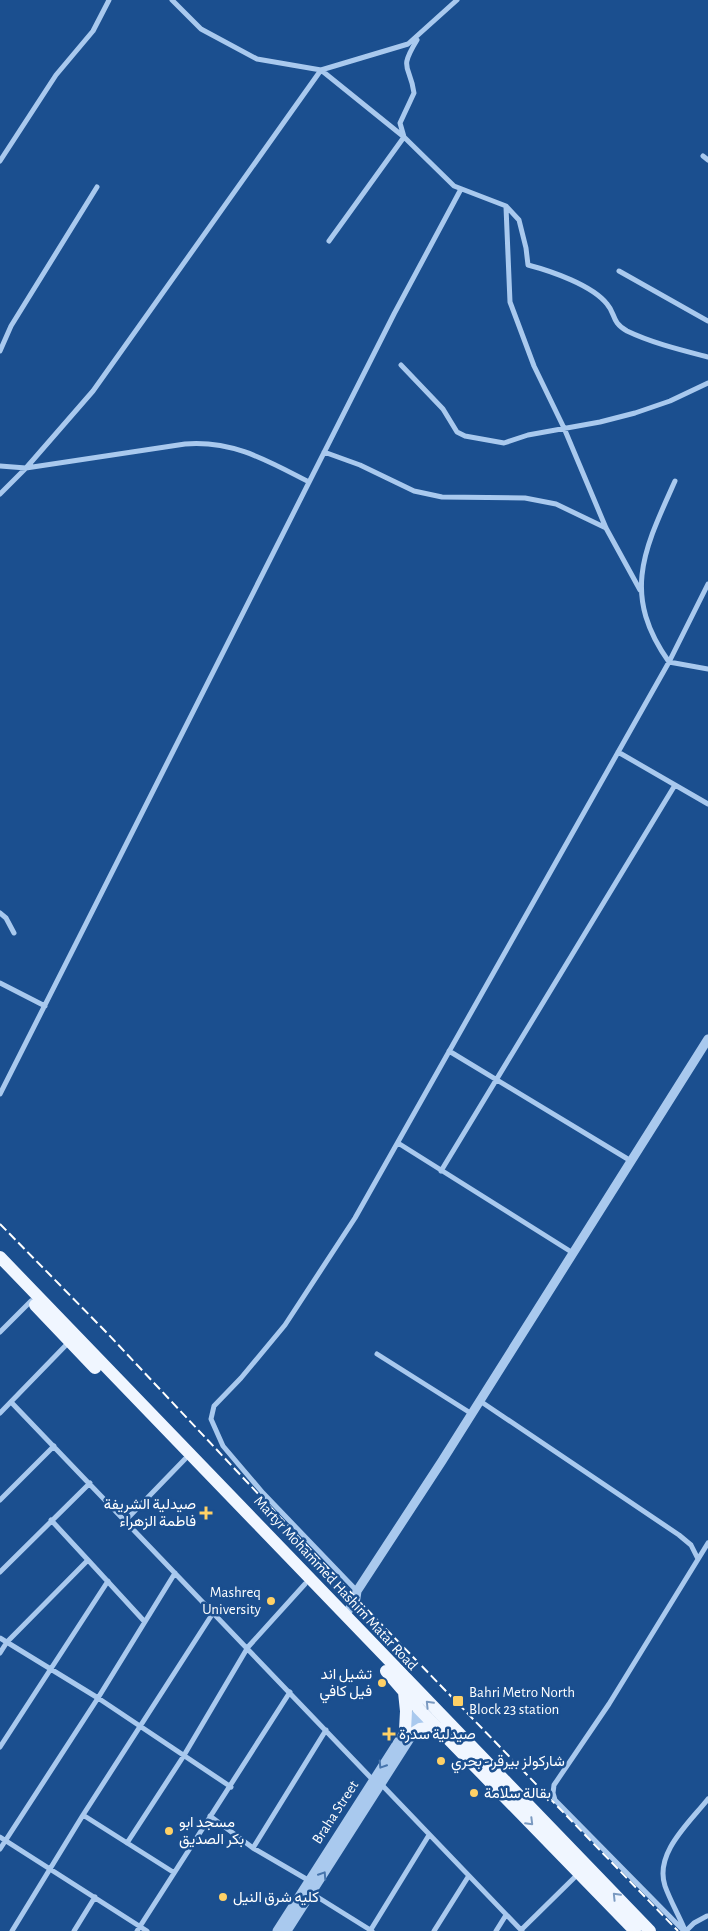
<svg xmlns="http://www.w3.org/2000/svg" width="708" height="1931" font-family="'Alegreya Sans',Vazirmatn,sans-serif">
<rect width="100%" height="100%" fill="#1b4f8f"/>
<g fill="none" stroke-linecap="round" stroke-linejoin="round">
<path stroke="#a9c9ee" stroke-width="5" d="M172,0L201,29L257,59L321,70L404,137L454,186L506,206L519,220L526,248L528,265C551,271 592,285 607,304C616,314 611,322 627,331C652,343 681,350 708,357
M703,156L708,160
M0,161L56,75L93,31L109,0
M506,207L510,302L534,366L564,428L606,528L640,590
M329,241L404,137L400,123L414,93C410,64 398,71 417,40
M619,271L708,321
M0,351L11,326L97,187
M401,365L443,409L457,432L465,436L504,443L528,435L600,422L635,413L670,401L708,383
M324,452L360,465L414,491L442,497L525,498L556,504L606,528
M0,466L26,468L185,444C233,440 268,461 309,482
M675,481C644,550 621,594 669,662L708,669
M0,494L26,468L93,391L321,70L408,44L457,0
M618,752L708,804
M0,913L6,918L14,933
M0,983L45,1006
M449,1051L631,1161
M0,1094L394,314L461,189
M398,1143L573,1253
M441,1171L675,785
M0,1332L31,1301
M377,1354L472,1414
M480,1401L679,1535L691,1545L698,1559
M11,1402L372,1779
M0,1413L69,1342
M0,1500L54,1446
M51,1520L88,1560
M125,1521L185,1459
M0,1572L90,1483
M357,1591L263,1493L223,1446L211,1419L214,1406L241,1378L285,1325L355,1218L669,662L708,584
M0,1638L98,1698L231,1787
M0,1653L7,1642L88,1560L144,1621
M0,1747L108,1581
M381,1784L522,1931
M83,1815L173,1872
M210,1816L253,1848L308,1880
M0,1837L147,1931
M127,1843L183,1757L248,1647L305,1584
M253,1848L326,1730
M0,1849L98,1698L175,1573
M311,1893L372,1931
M684,1928C678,1914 670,1900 665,1886C654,1853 690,1822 708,1799
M521,1930L578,1874
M12,1931L83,1815L213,1613
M74,1931L95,1897
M137,1931L290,1692
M370,1931L429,1835
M434,1931L468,1877
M496,1931L506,1915
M684,1931L555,1800L553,1793L554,1785L609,1704L708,1543
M686,1931L694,1923L707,1916"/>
<path stroke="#a9c9ee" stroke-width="9" d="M345,1616L356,1598L357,1591L442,1461L708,1039
M277,1931L419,1709
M287,1931L425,1715"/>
<path stroke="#f0f6ff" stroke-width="12" d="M0,1257L650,1931
M35,1305L95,1368
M386,1671L419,1709L635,1931
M404,1692L406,1711L405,1730
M412,1734L420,1729L436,1727"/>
<path stroke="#fff" stroke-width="2" stroke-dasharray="9 4" stroke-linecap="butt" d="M0,1224L109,1335L356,1598L678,1931"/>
</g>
<defs><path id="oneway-chevron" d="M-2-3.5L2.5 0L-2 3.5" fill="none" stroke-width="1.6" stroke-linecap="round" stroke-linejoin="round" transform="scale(1.25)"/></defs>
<g stroke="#7b9ac1">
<use href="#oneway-chevron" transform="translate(429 1704) rotate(-134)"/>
<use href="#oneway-chevron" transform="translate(530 1822) rotate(45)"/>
<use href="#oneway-chevron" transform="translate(616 1896) rotate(-134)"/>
</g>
<g stroke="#4674ac">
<use href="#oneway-chevron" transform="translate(382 1765) rotate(123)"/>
<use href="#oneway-chevron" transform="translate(323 1875) rotate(-57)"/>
</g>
<g fill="#ffd166" stroke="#1b4f8f" stroke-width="2">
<path d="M203.5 1505.5h5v5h5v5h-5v5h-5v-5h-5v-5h5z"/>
<circle cx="271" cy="1601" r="5"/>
<circle cx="382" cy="1683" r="5"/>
<rect x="452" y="1695" width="12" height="12" rx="2.5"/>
<path d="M386.5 1726.5h5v5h5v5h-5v5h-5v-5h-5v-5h5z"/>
<circle cx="441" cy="1761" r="5"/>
<circle cx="474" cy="1793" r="5"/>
<circle cx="169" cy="1831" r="5"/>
<circle cx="223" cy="1897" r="5"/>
</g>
<g text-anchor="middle" stroke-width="5" stroke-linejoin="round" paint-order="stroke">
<g font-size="15" fill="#fff" stroke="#1b4f8f" text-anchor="start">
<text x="196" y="1509" text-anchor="end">صيدلية الشريفة<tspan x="196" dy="17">فاطمة الزهراء</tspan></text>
<text x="261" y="1597" text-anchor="end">Mashreq<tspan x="261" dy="17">University</tspan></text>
<text x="372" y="1679" text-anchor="end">تشيل اند<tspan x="372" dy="17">فيل كافي</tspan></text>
<text x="469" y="1697">Bahri Metro North<tspan x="469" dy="17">Block 23 station</tspan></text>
<text x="399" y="1739">صيدلية سدرة</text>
<text x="451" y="1766">شاركولز بيرقر - بحري</text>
<text x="484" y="1798">بقالة سلامة</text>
<text x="179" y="1827">مسجد ابو<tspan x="179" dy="17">بكر الصديق</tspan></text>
<text x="233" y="1902">كليه شرق النيل</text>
</g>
<g font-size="15" fill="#fff" stroke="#1b4f8f">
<text transform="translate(336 1583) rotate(47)" y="5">Martyr Mohammed Hashim Matar Road</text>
<text transform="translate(335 1812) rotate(-57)" y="5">Braha Street</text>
</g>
</g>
</svg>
